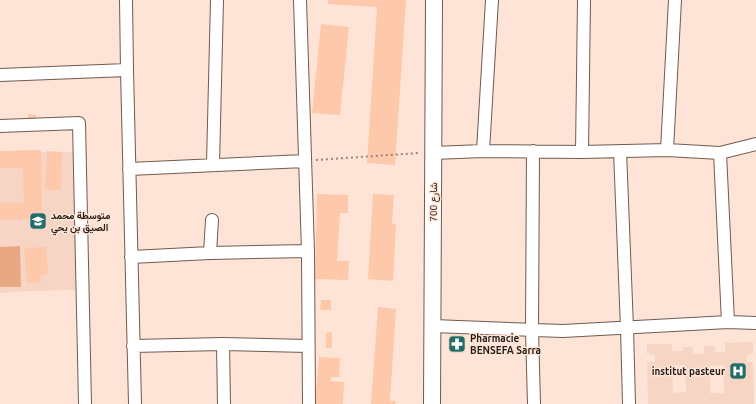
<svg xmlns="http://www.w3.org/2000/svg" width="756" height="404" font-family="Ubuntu,Vazirmatn,sans-serif">
<rect width="100%" height="100%" fill="#fee4d6"/>
<path fill="#f6d5c4" fill-rule="evenodd" d="M0,152H73L77,290L28,291L0,293Z
M753,342V354L747,355V362H753L754,404H648L647,362H655V355L647,354V344H672V351H683V347H693V354H704V346H715V352H725V343ZM672,365H685L686,392L673,393ZM723,365L724,393H710V366Z"/>
<path fill="#e9a884" d="M20,246L21,287H0V247Z"/>
<path fill="#fec8ab" d="M328,0H406L395,165L367,163L377,7L328,4Z
M321,24L349,27L340,115L312,113Z
M28,114L36,115V120L28,119Z
M41,150L42,219L0,220V203H24L23,168H0V151Z
M47,151L62,152L61,190H45Z
M317,194L348,195V213H340L337,261H349L348,280L315,279Z
M373,194L394,195L392,224H396L393,281L368,279Z
M46,247L48,274L40,275L41,282L27,283L24,248Z
M321,300H331V310H320Z
M378,307L396,309L390,401H396L395,404H371Z
M332,332V348H326V333Z
M319,357L340,358L339,377H331V381L344,382L343,404H315Z"/>
<g fill="none" stroke-linecap="round" stroke-linejoin="round">
<defs>
<path id="minor" d="M126,0L127,70L135,404
M300,0L308,251L309,404
M0,75L127,70
M0,126L79,123L85,404
M667,150L675,0
M483,151L492,0
M533,151L532,330L534,404
M620,151L627,328L629,404
M582,152L584,0
M433,153L483,151L582,152L667,150L720,153L756,144
M720,153L728,322
M213,164L217,0
M129,169L305,161
M210,253L212,220
M131,257L210,253L308,251
M433,326L563,331L728,322L756,323
M223,344L224,404
M133,346L223,344L308,346"/>
<path id="major" d="M432,404L434,0"/>
</defs>
<use href="#minor" stroke="#715b4f" stroke-width="14"/>
<use href="#major" stroke="#715b4f" stroke-width="18"/>
<path stroke="#99877d" stroke-width="2" stroke-dasharray="2 3" stroke-linecap="butt" d="M316,160L419,153"/>
<use href="#minor" stroke="#fff" stroke-width="12"/>
<use href="#major" stroke="#fff" stroke-width="16"/>
</g>
<defs>
<symbol id="school-square" viewBox="-11 -11 22 22"><rect x="-9" y="-9" width="18" height="18" rx="4" fill="#236d68" stroke="#fee4d6"/><path d="M0-5L7-2L0 1L-7-2ZM-4 1L0 2.5L4 1V4Q0 6-4 4Z" fill="#fff"/></symbol>
<symbol id="pharmacy-square" viewBox="-11 -11 22 22"><rect x="-9" y="-9" width="18" height="18" rx="4" fill="#236d68" stroke="#fee4d6"/><path d="M-2-6h4v4h4v4h-4v4h-4v-4h-4v-4h4Z" fill="#fff"/></symbol>
<symbol id="hospital-square" viewBox="-11 -11 22 22"><rect x="-9" y="-9" width="18" height="18" rx="4" fill="#236d68" stroke="#fee4d6"/><path d="M-5-5h3v3.5h4V-5h3V5h-3V1.5h-4V5h-3Z" fill="#fff"/></symbol>
</defs>
<g fill-rule="evenodd">
<use href="#school-square" x="28" y="211" width="20" height="20"/>
<use href="#pharmacy-square" x="447" y="334" width="20" height="20"/>
<use href="#hospital-square" x="728" y="361" width="20" height="20"/>
</g>
<g text-anchor="middle" stroke-width="3" stroke-linejoin="round" paint-order="stroke">
<g font-size="10" fill="#271e19" stroke="#fee4d6">
<text transform="translate(433 202) rotate(-90)" y="4">شارع 700</text>
</g>
<g font-size="10" font-weight="bold" fill="#271e19" stroke="#fee4d6" text-anchor="start">
<text x="51" y="219">متوسطة محمد<tspan x="51" dy="12">الصيق بن يحي</tspan></text>
<text x="470" y="342">Pharmacie<tspan x="470" dy="12">BENSEFA Sarra</tspan></text>
<text x="725" y="375" text-anchor="end">institut pasteur</text>
</g>
</g>
</svg>
